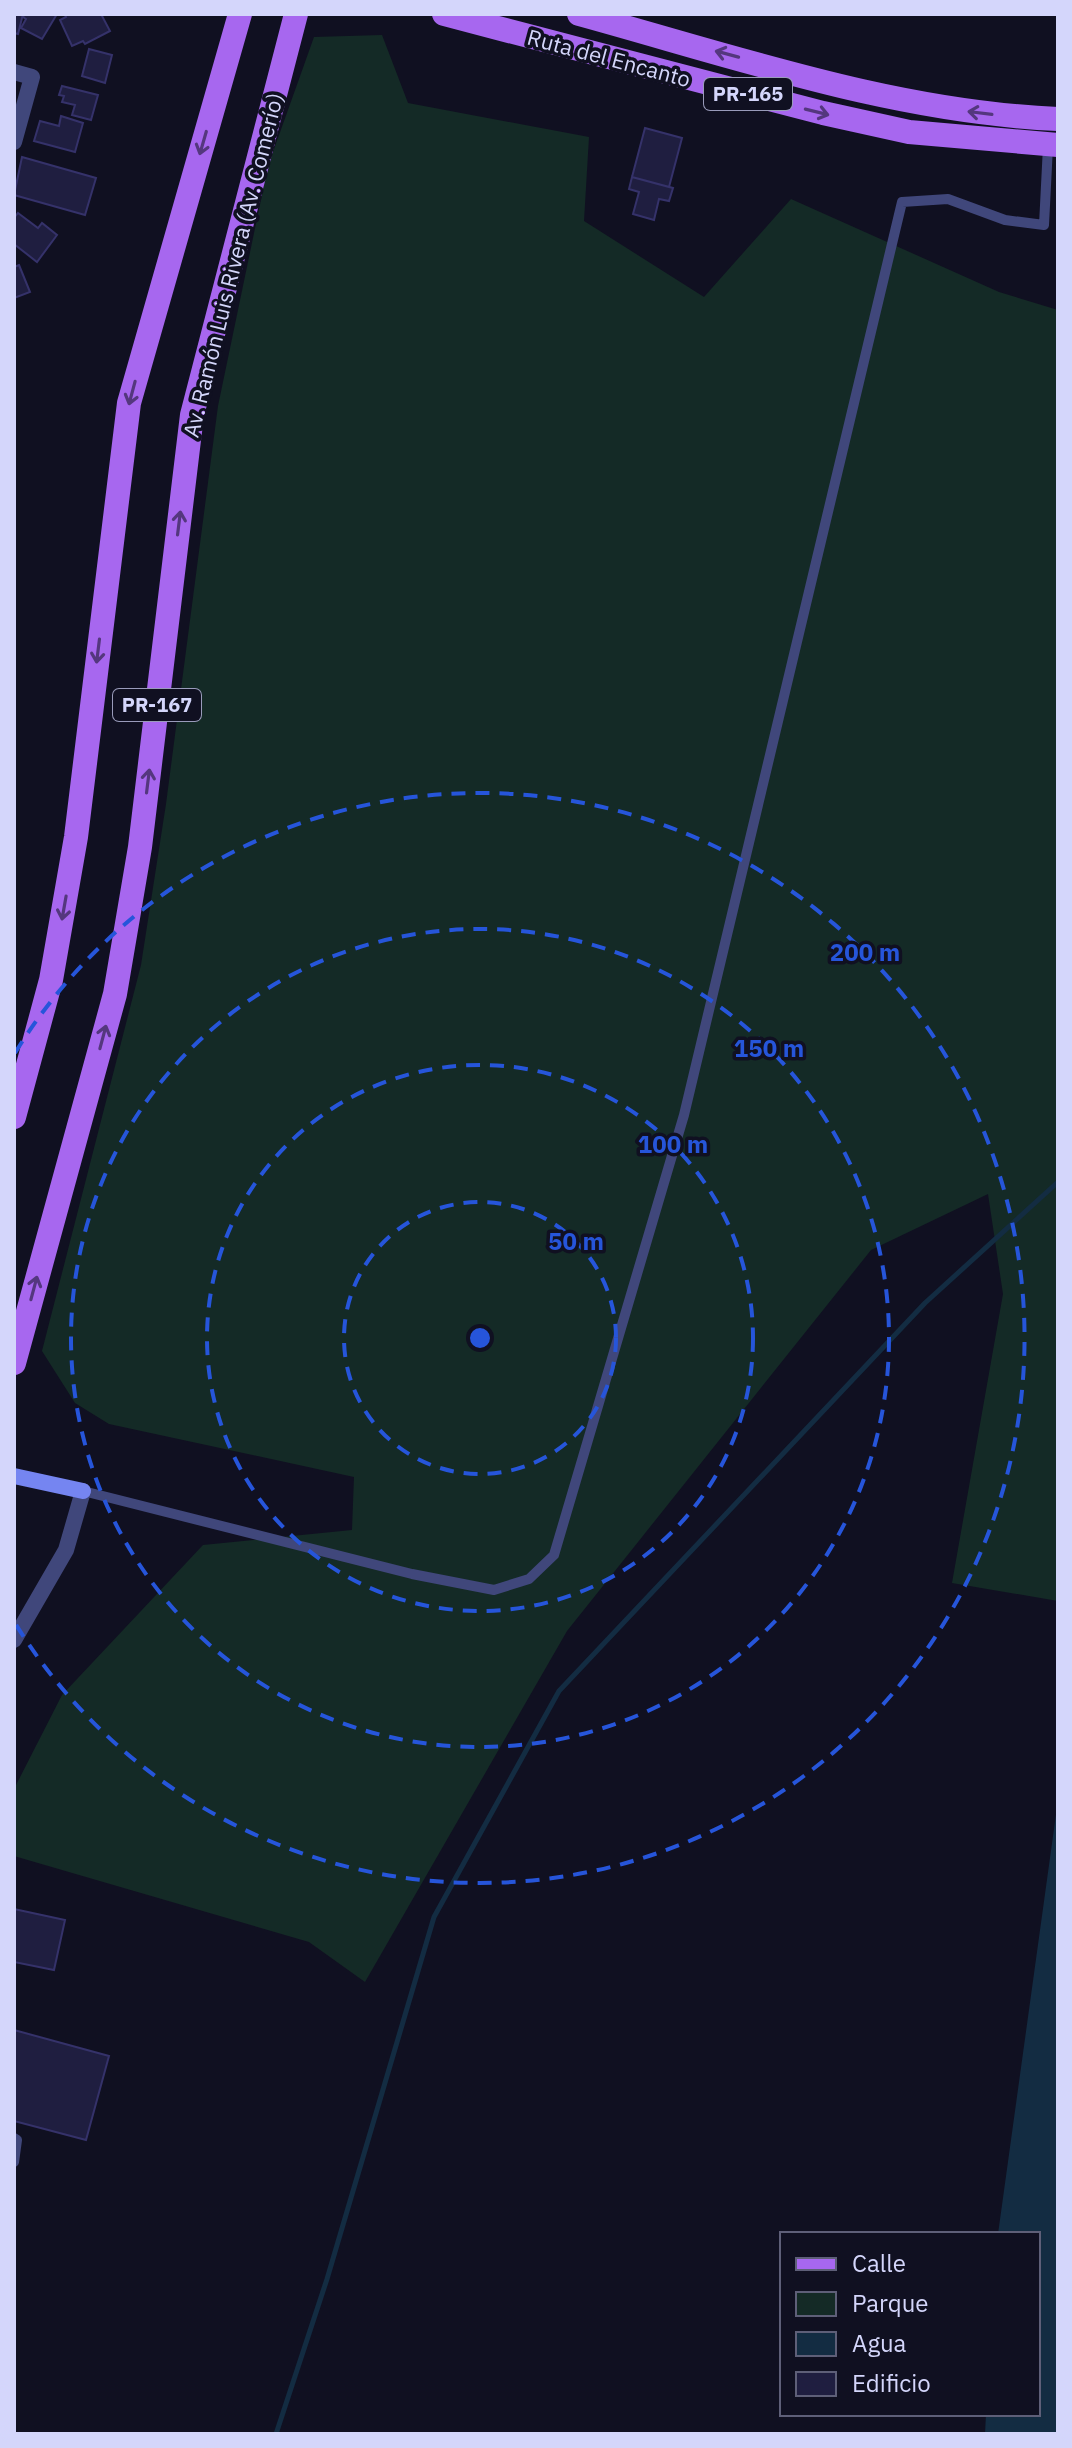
<svg xmlns="http://www.w3.org/2000/svg" width="1072" height="2448" font-family="'IBM Plex Sans',sans-serif">
<rect width="100%" height="100%" fill="#101021"/>
<path fill="#142a26" d="M382,35L408,103L589,137L584,221L704,297L791,199L999,292L1058,310V1601L952,1583L1003,1294L988,1194L871,1250L567,1631L365,1982L309,1942L14,1856V1789L62,1695L203,1545L352,1530L354,1477L109,1424L75,1403L42,1351L141,965L166,804L218,406L268,166L314,37Z"/>
<path fill="#132c42" d="M1058,1800V2434H985L986,2414H1038V2234H998Z"/>
<g fill="none" stroke-linecap="round" stroke-linejoin="round">
<path stroke="#132c42" stroke-width="5" d="M276,2434L327,2279L434,1917L559,1691L925,1303L1058,1182"/>
</g>
<path fill="#1f1e40" stroke="#35326a" stroke-width="2" d="M14,14H23L18,34L14,33Z
M25,14H57L42,39L21,28L26,19L23,17Z
M65,14H101L110,31L85,44L83,41L72,46L60,20L66,17Z
M89,49L112,55L105,83L82,76Z
M62,86L98,95L91,120L72,115L75,105L62,102L64,96L59,95Z
M61,116L83,123L75,152L34,141L40,121L59,126Z
M645,128L682,138L669,187L632,177Z
M22,157L96,178L85,215L14,195Z
M632,177L673,188L669,201L659,199L654,220L633,214L639,192L629,189Z
M18,213L38,228L42,223L57,235L37,262L14,244V218Z
M19,265L30,292L14,298V267Z
M14,1909L65,1920L54,1970L14,1962Z
M14,2030L109,2056L86,2140L14,2121Z"/>
<g fill="none" stroke-linecap="round" stroke-linejoin="round">
<path stroke="#40477b" stroke-width="10" d="M83,1491L412,1574L494,1590L529,1579L554,1555L684,1115L902,202L948,199L1005,220L1044,225L1048,146
M14,2138L17,2140L14,2162"/>
<path stroke="#40477b" stroke-width="16" d="M14,72L32,77L14,142
M14,1640L66,1550L83,1491"/>
<path stroke="#7585f1" stroke-width="16" d="M14,1476L83,1491"/>
<path stroke="#a767ef" stroke-width="24" d="M444,14L823,113L909,132L1058,145
M579,14C736,57 894,112 1058,119
M14,1117L51,980L76,837L129,403L240,14
M14,1363L115,994L140,847L192,415L296,14"/>
</g>
<defs><path id="oneway-shaft" d="M-6 0H5M1.5-3L5.5 0L1.5 3" fill="none" stroke-width="1.6" stroke-linecap="round" stroke-linejoin="round" transform="scale(2)"/></defs>
<g stroke="#54377e">
<use href="#oneway-shaft" transform="translate(727 54) rotate(-165)"/>
<use href="#oneway-shaft" transform="translate(817 112) rotate(14)"/>
<use href="#oneway-shaft" transform="translate(980 113) rotate(-173)"/>
<use href="#oneway-shaft" transform="translate(203 143) rotate(106)"/>
<use href="#oneway-shaft" transform="translate(132 393) rotate(105)"/>
<use href="#oneway-shaft" transform="translate(179 523) rotate(-83)"/>
<use href="#oneway-shaft" transform="translate(98 651) rotate(97)"/>
<use href="#oneway-shaft" transform="translate(148 781) rotate(-83)"/>
<use href="#oneway-shaft" transform="translate(64 908) rotate(100)"/>
<use href="#oneway-shaft" transform="translate(103 1037) rotate(-75)"/>
<use href="#oneway-shaft" transform="translate(34 1288) rotate(-75)"/>
</g>
<g fill="none" stroke="#2655da" stroke-width="4" stroke-dasharray="14 10">
<circle cx="480" cy="1338" r="136"/>
<circle cx="480" cy="1338" r="273"/>
<circle cx="480" cy="1338" r="409"/>
<path d="M15 1053A545 545 0 1 1 15 1623"/>
</g>
<g text-anchor="middle" stroke-width="7" stroke-linejoin="round" paint-order="stroke">
<g fill="#101021" stroke="#999bba" stroke-width="2">
<rect x="704" y="78" width="88" height="32" rx="6"/>
<rect x="113" y="689" width="88" height="32" rx="6"/>
</g>
<g font-size="20" font-weight="bold" fill="#d4d6fb">
<text x="748" y="101">PR-165</text>
<text x="157" y="712">PR-167</text>
</g>
<g font-size="22" fill="#d4d6fb" stroke="#101021">
<text transform="translate(609 58) rotate(15)" y="8">Ruta del Encanto</text>
<text transform="translate(233 265) rotate(-76)" y="8">Av. Ramón Luis Rivera (Av. Comerío)</text>
</g>
</g>
<circle cx="480" cy="1338" r="12" fill="#2655da" stroke="#101021" stroke-width="4"/>
<g font-size="24" text-anchor="middle" font-weight="bold" fill="#2655da" stroke="#101021" stroke-width="7" stroke-linejoin="round" paint-order="stroke">
<text x="865" y="961">200 m</text>
<text x="769" y="1057">150 m</text>
<text x="673" y="1153">100 m</text>
<text x="576" y="1250">50 m</text>
</g>
<rect width="1072" height="2448" fill="none" stroke="#d4d6fb" stroke-width="32"/>
<rect x="780" y="2232" width="260" height="184" fill="#101021" stroke="#5e5f78" stroke-width="2"/>
<rect x="796" y="2258" width="40" height="12" fill="#a767ef" stroke="#5e5f78" stroke-width="2"/>
<text x="852" y="2272" font-size="24" fill="#d4d6fb">Calle</text>
<rect x="796" y="2292" width="40" height="24" fill="#142a26" stroke="#5e5f78" stroke-width="2"/>
<text x="852" y="2312" font-size="24" fill="#d4d6fb">Parque</text>
<rect x="796" y="2332" width="40" height="24" fill="#132c42" stroke="#5e5f78" stroke-width="2"/>
<text x="852" y="2352" font-size="24" fill="#d4d6fb">Agua</text>
<rect x="796" y="2372" width="40" height="24" fill="#1f1e40" stroke="#5e5f78" stroke-width="2"/>
<text x="852" y="2392" font-size="24" fill="#d4d6fb">Edificio</text>
</svg>
